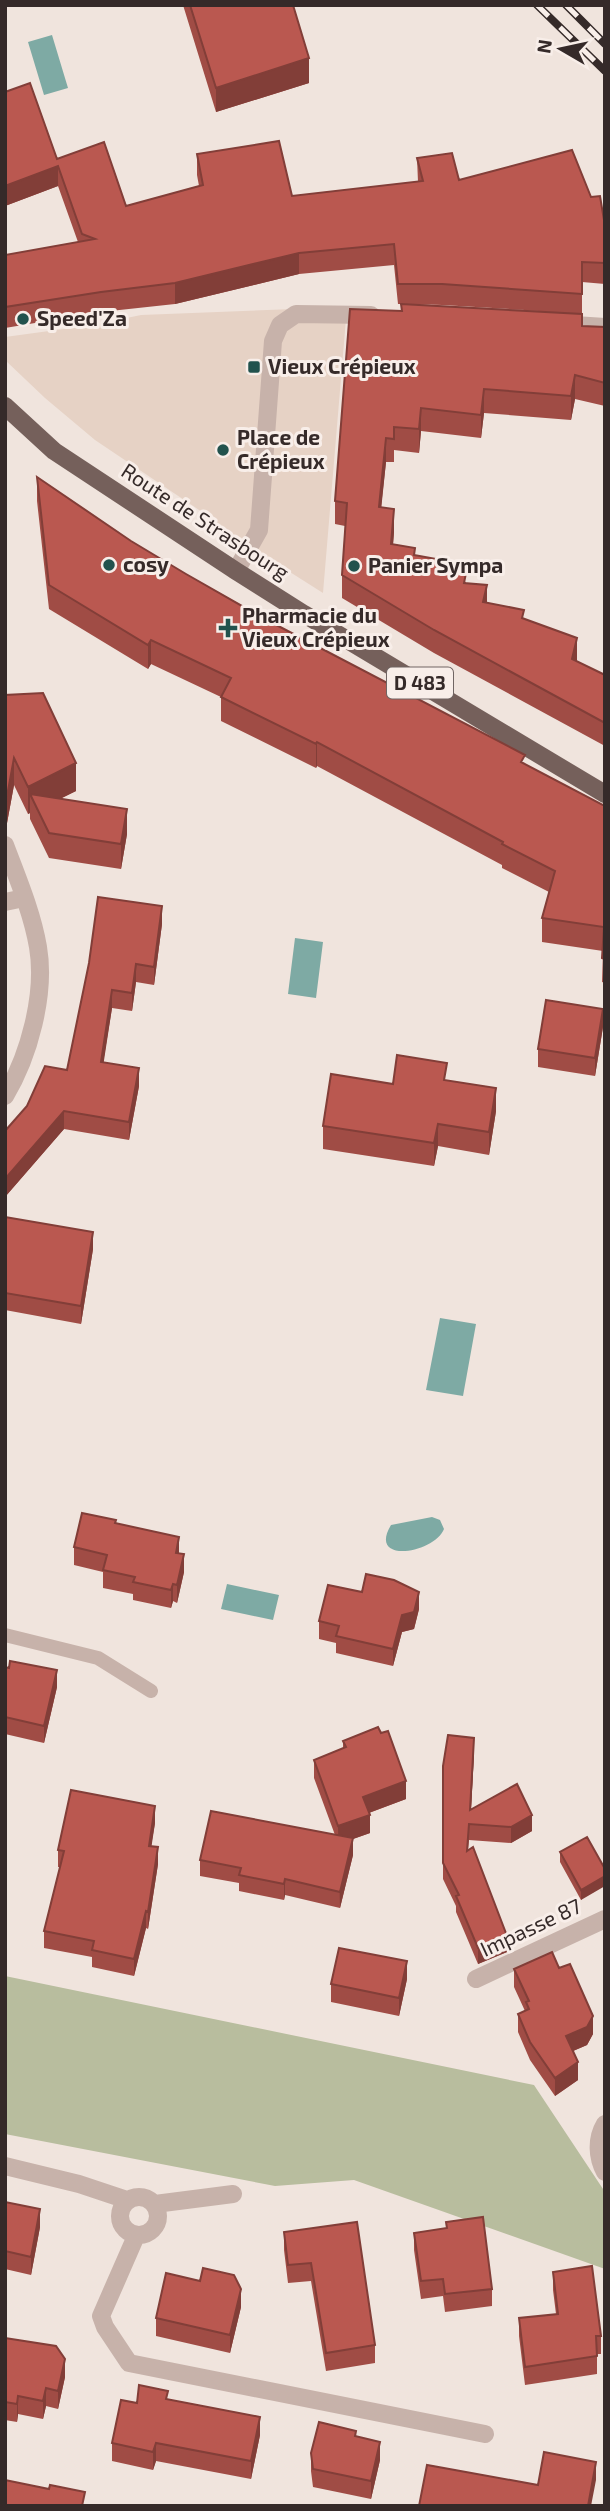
<svg xmlns="http://www.w3.org/2000/svg" width="610" height="2511" font-family="'Exo 2',sans-serif">
<rect width="100%" height="100%" fill="#f0e4dd"/>
<path fill="#b8bd9e" d="M5,1976L534,2085L605,2192V2269L354,2180L275,2186L5,2134Z"/>
<path fill="#e6d2c5" d="M347,307L323,593L227,532L211,518L95,440L45,398L5,360V337L93,325L141,315Z"/>
<path fill="#7eaaa4" d="M52,35L68,88L44,95L28,42Z
M295,938L323,942L316,998L288,994Z
M440,1318L476,1324L463,1396L426,1390Z
M432,1517L440,1520L444,1529C435,1553 367,1565 391,1525Z
M227,1584L279,1595L273,1620L221,1609Z"/>
<g fill="none" stroke-linecap="round" stroke-linejoin="round">
<path stroke="#c7b2aa" stroke-width="14" d="M5,1635L98,1658L151,1691"/>
<path stroke="#c7b2aa" stroke-width="18" d="M559,324L605,327
M236,571L259,530L273,341L280,325L296,314L371,315
M5,845C17,877 32,912 38,947C46,994 29,1056 5,1096
M5,902L24,898
M476,1979L605,1919
M605,2124C596,2139 597,2157 605,2172
M5,2166L79,2184L127,2200
M120 2216a19 19 0 1 1 38 0a19 19 0 1 1-38 0Z
M155,2204L233,2194
M136,2236L101,2316L105,2327L129,2363L485,2434"/>
<path stroke="#75605b" stroke-width="18" d="M5,406L54,451L236,571L304,614L605,794"/>
<defs>
<path id="rail" d="M537,5L605,71
M566,5L605,44"/>
</defs>
<use href="#rail" stroke="#352a29" stroke-width="8"/>
<use href="#rail" stroke="#f8eee9" stroke-width="5" stroke-dasharray="16" stroke-linecap="butt"/>
</g>
<path fill="#a04c45" fill-rule="evenodd" d="M183,5H293L309,83L216,112Z
M197,154L292,196L418,182L417,158L459,180L591,197L605,226V284L582,282V326L605,327V406L575,399L571,420L484,413L481,438L421,431L419,453L394,450V462H386L381,507L394,532L393,545L415,555L453,566L467,584L487,602L524,618L577,662L605,675V746L434,653L342,598V575L345,526L335,524V501L401,311V304H398L394,265L299,274L175,304L101,312L5,328V255L78,242L58,186L5,206L57,159L126,206L199,186L197,175ZM413,304L442,305L542,311Z
M37,477L131,541L186,574L525,764L605,806V983L602,982L603,951L542,942V918L549,892L502,868V865L317,766L316,768L221,721V697L151,664L148,669L49,609L37,501Z
M5,695L76,791L60,799L127,834L121,869L49,858L30,819V813L28,814L14,785L5,834Z
M162,924L154,985L136,982L132,1011L112,1008L103,1063L139,1086L129,1140L64,1129L5,1197V1131L67,1070L89,963Z
M603,1027L595,1076L538,1067V1049Z
M447,1080L496,1111L489,1155L438,1146L434,1166L323,1149V1126L393,1084Z
M5,1217L93,1249L81,1324L5,1310Z
M116,1523L179,1553L184,1572L177,1603L173,1601L171,1608L133,1600V1594L103,1588V1572L74,1565V1547Z
M419,1609L414,1629L402,1632L393,1666L336,1653V1643L319,1639V1621Z
M5,1667L57,1687L44,1743L5,1734Z
M343,1741L406,1799L369,1813L370,1833L353,1839V1855L340,1908L285,1895L284,1900L239,1891V1883L200,1876V1860L335,1835L314,1778V1760L343,1748Z
M474,1754L471,1810L532,1831L511,1843L469,1840L468,1850L507,1952L478,1964L456,1912V1906L443,1879V1766Z
M155,1823L151,1846L158,1864L148,1929L146,1928L134,1976L92,1967V1957L44,1948V1931L60,1867H58V1850Z
M560,1852L605,1869L581,1900L560,1862Z
M559,1968L593,2034L587,2045L573,2051L578,2080L555,2096L530,2060L518,2032V2014L525,2011L514,1987V1969Z
M407,1979L399,2016L331,2002V1984Z
M5,2202L40,2227L31,2275L5,2269Z
M357,2222L375,2345V2363L326,2371L311,2281L288,2283L284,2250V2232Z
M414,2233L492,2289V2306L445,2312L443,2296L421,2299L414,2250Z
M553,2272L601,2336V2354H597V2374L525,2385L519,2336V2318L556,2314L553,2290Z
M241,2307L230,2353L156,2336V2318Z
M5,2338L65,2377L58,2409L46,2406L43,2419L18,2414L17,2422L5,2420Z
M168,2399L260,2435L251,2479L156,2461L153,2470L112,2461V2443L137,2403Z
M356,2437L380,2460L371,2499L313,2487L311,2471V2453Z"/>
<path fill="#823e38" d="M309,58V83L216,112V88Z
M58,166V186L5,206V186Z
M299,253V274L175,304V283Z
M575,375V399L571,420V396Z
M484,389V413L481,438V415Z
M421,408V431L419,453V429Z
M386,438V462L379,530V507Z
M394,509V532L391,568V544Z
M487,585V608L483,602Z
M577,638V661L572,683V659Z
M151,640V664L148,669V645Z
M317,742V766L316,768V744Z
M14,758V785L5,834V807Z
M76,763V791L37,810L30,794V813L28,814V787Z
M127,809V834L121,869V844Z
M162,906V924L154,985V967Z
M136,964V982L132,1011V993Z
M112,990V1008L101,1080V1062Z
M603,1009V1027L595,1076V1058Z
M139,1068V1086L129,1140V1122Z
M496,1088V1111L489,1155V1132Z
M64,1111V1129L5,1197V1179Z
M438,1124V1146L434,1166V1143Z
M93,1232V1249L81,1324V1306Z
M179,1537V1555L176,1553Z
M184,1554V1572L177,1603V1585Z
M173,1584V1601L171,1608V1590Z
M419,1592V1609L414,1629L402,1632L393,1666V1649L402,1615Z
M57,1670V1687L44,1743V1726Z
M474,1738V1754L470,1826V1810Z
M406,1781V1799L363,1815V1797Z
M155,1806V1823L149,1863V1846Z
M370,1815V1833L353,1839V1855L340,1908L338,1826Z
M532,1815V1831L511,1843V1827Z
M158,1847V1864L148,1929V1912Z
M605,1876V1886L581,1900V1890Z
M285,1879V1895L284,1900V1884Z
M146,1911V1928L134,1976V1959Z
M507,1936V1952L478,1964V1948Z
M407,1961V1979L399,2016V1998Z
M593,2016V2034L587,2045L566,2054V2036Z
M578,2062V2080L555,2096V2078Z
M40,2209V2227L31,2275V2257Z
M241,2289V2307L230,2353V2335Z
M65,2359V2377L58,2409V2391Z
M46,2388V2406L43,2419V2401Z
M18,2396V2414L17,2422V2404Z
M260,2417V2435L251,2479V2461Z
M380,2442V2460L371,2499V2481Z
M156,2443V2461L153,2470V2452Z
M596,2462V2480L591,2506H588Z"/>
<path fill="#ba5850" stroke="#823e38" stroke-width="2" d="M190,5H293L309,58L216,88Z
M30,83L57,159L104,142L126,206L203,185L197,154L279,141L292,196L423,181L417,158L452,153L459,180L572,150L591,197L600,196L605,226V263L582,262V294L442,284H398L394,244L299,253L175,283L101,292L5,307V255L95,239L82,234L58,166L5,186V92Z
M401,304L582,314V326L605,327V383L575,375L571,396L484,389L481,415L421,408L419,429L394,427V439L386,438L379,507L394,509L391,544L415,548L414,555L453,562V566L467,568L464,583L487,585L483,602L524,610L522,618L577,638L572,659L605,675V723L434,630L342,575L347,503L335,501L350,309L402,311Z
M37,477L131,541L186,574L263,618L525,755L521,762L605,806V959L602,958L604,927L542,918L555,871L502,844L503,842L317,742L316,744L221,697L231,678L151,640L148,645L49,585Z
M43,693L76,763L28,787L14,758L5,807V695Z
M30,794L127,809L121,844L49,833Z
M98,897L162,906L154,967L136,964L132,993L112,990L101,1062L139,1068L129,1122L64,1111L5,1179V1131L27,1106L45,1066L67,1070L89,963Z
M546,1000L603,1009L595,1058L538,1049Z
M397,1055L447,1063L444,1080L496,1088L489,1132L438,1124L434,1143L323,1126L331,1074L393,1084Z
M5,1217L93,1232L81,1306L5,1293Z
M82,1513L116,1520L115,1523L179,1537L176,1553L184,1554L177,1585L173,1584L171,1590L133,1582L135,1577L103,1570L107,1555L74,1547Z
M366,1574L394,1580L419,1592L414,1612L402,1615L393,1649L336,1636L339,1626L319,1621L328,1585L362,1592Z
M10,1661L57,1670L44,1726L5,1717V1667L9,1668Z
M378,1727L381,1733L388,1731L406,1781L363,1797L370,1815L338,1826L314,1760L346,1747L343,1741Z
M448,1735L474,1738L470,1810L517,1784L532,1815L511,1827L469,1824L467,1851L473,1847L507,1936L478,1948L456,1896L459,1895L443,1863V1766Z
M71,1790L155,1806L149,1846L158,1847L148,1912L146,1911L134,1959L92,1950L94,1941L44,1931L64,1851L58,1850Z
M211,1811L353,1838L340,1892L285,1879L284,1884L239,1875L241,1868L200,1860Z
M587,1837L605,1869V1876L581,1890L560,1852Z
M339,1948L407,1961L399,1998L331,1984Z
M552,1952L559,1968L570,1964L593,2016L587,2027L566,2036L578,2062L555,2078L530,2042L518,2014L529,2009L526,2002L529,2001L514,1969Z
M5,2202L40,2209L31,2257L5,2251Z
M483,2217L492,2289L445,2294L443,2279L421,2281L414,2233L447,2228L446,2222Z
M357,2222L375,2345L326,2353L311,2263L288,2265L284,2232Z
M592,2266L601,2336H596L597,2356L525,2367L519,2318L558,2314L553,2272Z
M203,2268L234,2275L241,2289L230,2335L156,2318L166,2273L200,2281Z
M5,2338L56,2346L65,2359L58,2391L46,2388L43,2401L18,2396L17,2404L5,2402Z
M139,2385L168,2391L166,2399L260,2417L251,2461L156,2443L153,2452L112,2443L121,2400L137,2403Z
M319,2422L356,2431L355,2436L380,2442L371,2481L313,2469L311,2453Z
M544,2452L596,2462L588,2506H419L427,2465L538,2485Z
M5,2480L49,2489L50,2485L85,2492L82,2506H5Z"/>
<g fill="#22524d" stroke="#f8eee9" stroke-width="2.5">
<circle cx="23" cy="319" r="7"/>
<rect x="247" y="360" width="14" height="14" rx="3.5"/>
<circle cx="223" cy="450" r="7"/>
<circle cx="109" cy="565" r="7"/>
<circle cx="354" cy="566" r="7"/>
<path d="M224.5 617.5h7v7h7v7h-7v7h-7v-7h-7v-7h7z"/>
</g>
<g text-anchor="middle" stroke-width="6" stroke-linejoin="round" paint-order="stroke">
<rect fill="#f8eee9" stroke="#706563" stroke-width="2" x="387" y="667.5" width="66" height="31" rx="5"/>
<g font-size="19" font-weight="bold" fill="#352a29">
<text x="420" y="690">D 483</text>
</g>
<g font-size="21" font-weight="bold" fill="#352a29" stroke="#f8eee9" text-anchor="start">
<text x="37" y="326">Speed'Za</text>
<text x="268" y="374">Vieux Crépieux</text>
<text x="237" y="445">Place de<tspan x="237" dy="24">Crépieux</tspan></text>
<text x="123" y="572">cosy</text>
<text x="368" y="573">Panier Sympa</text>
<text x="242" y="623">Pharmacie du<tspan x="242" dy="24">Vieux Crépieux</tspan></text>
</g>
<g font-size="21" fill="#352a29" stroke="#f8eee9">
<text transform="translate(205 522) rotate(33)" y="7">Route de Strasbourg</text>
<text transform="translate(531 1928) rotate(-25)" y="7">Impasse 87</text>
</g>
</g>
<rect width="610" height="2511" fill="none" stroke="#352a29" stroke-width="14"/>
<g transform="translate(561 49) rotate(279)" stroke="#f8eee9" stroke-width="5" paint-order="stroke">
<path d="M0-5L12 26L0 18L-12 26Z" fill="#352a29"/>
<text y="-10" font-size="19" font-weight="bold" text-anchor="middle" fill="#352a29">N</text>
</g>
</svg>
